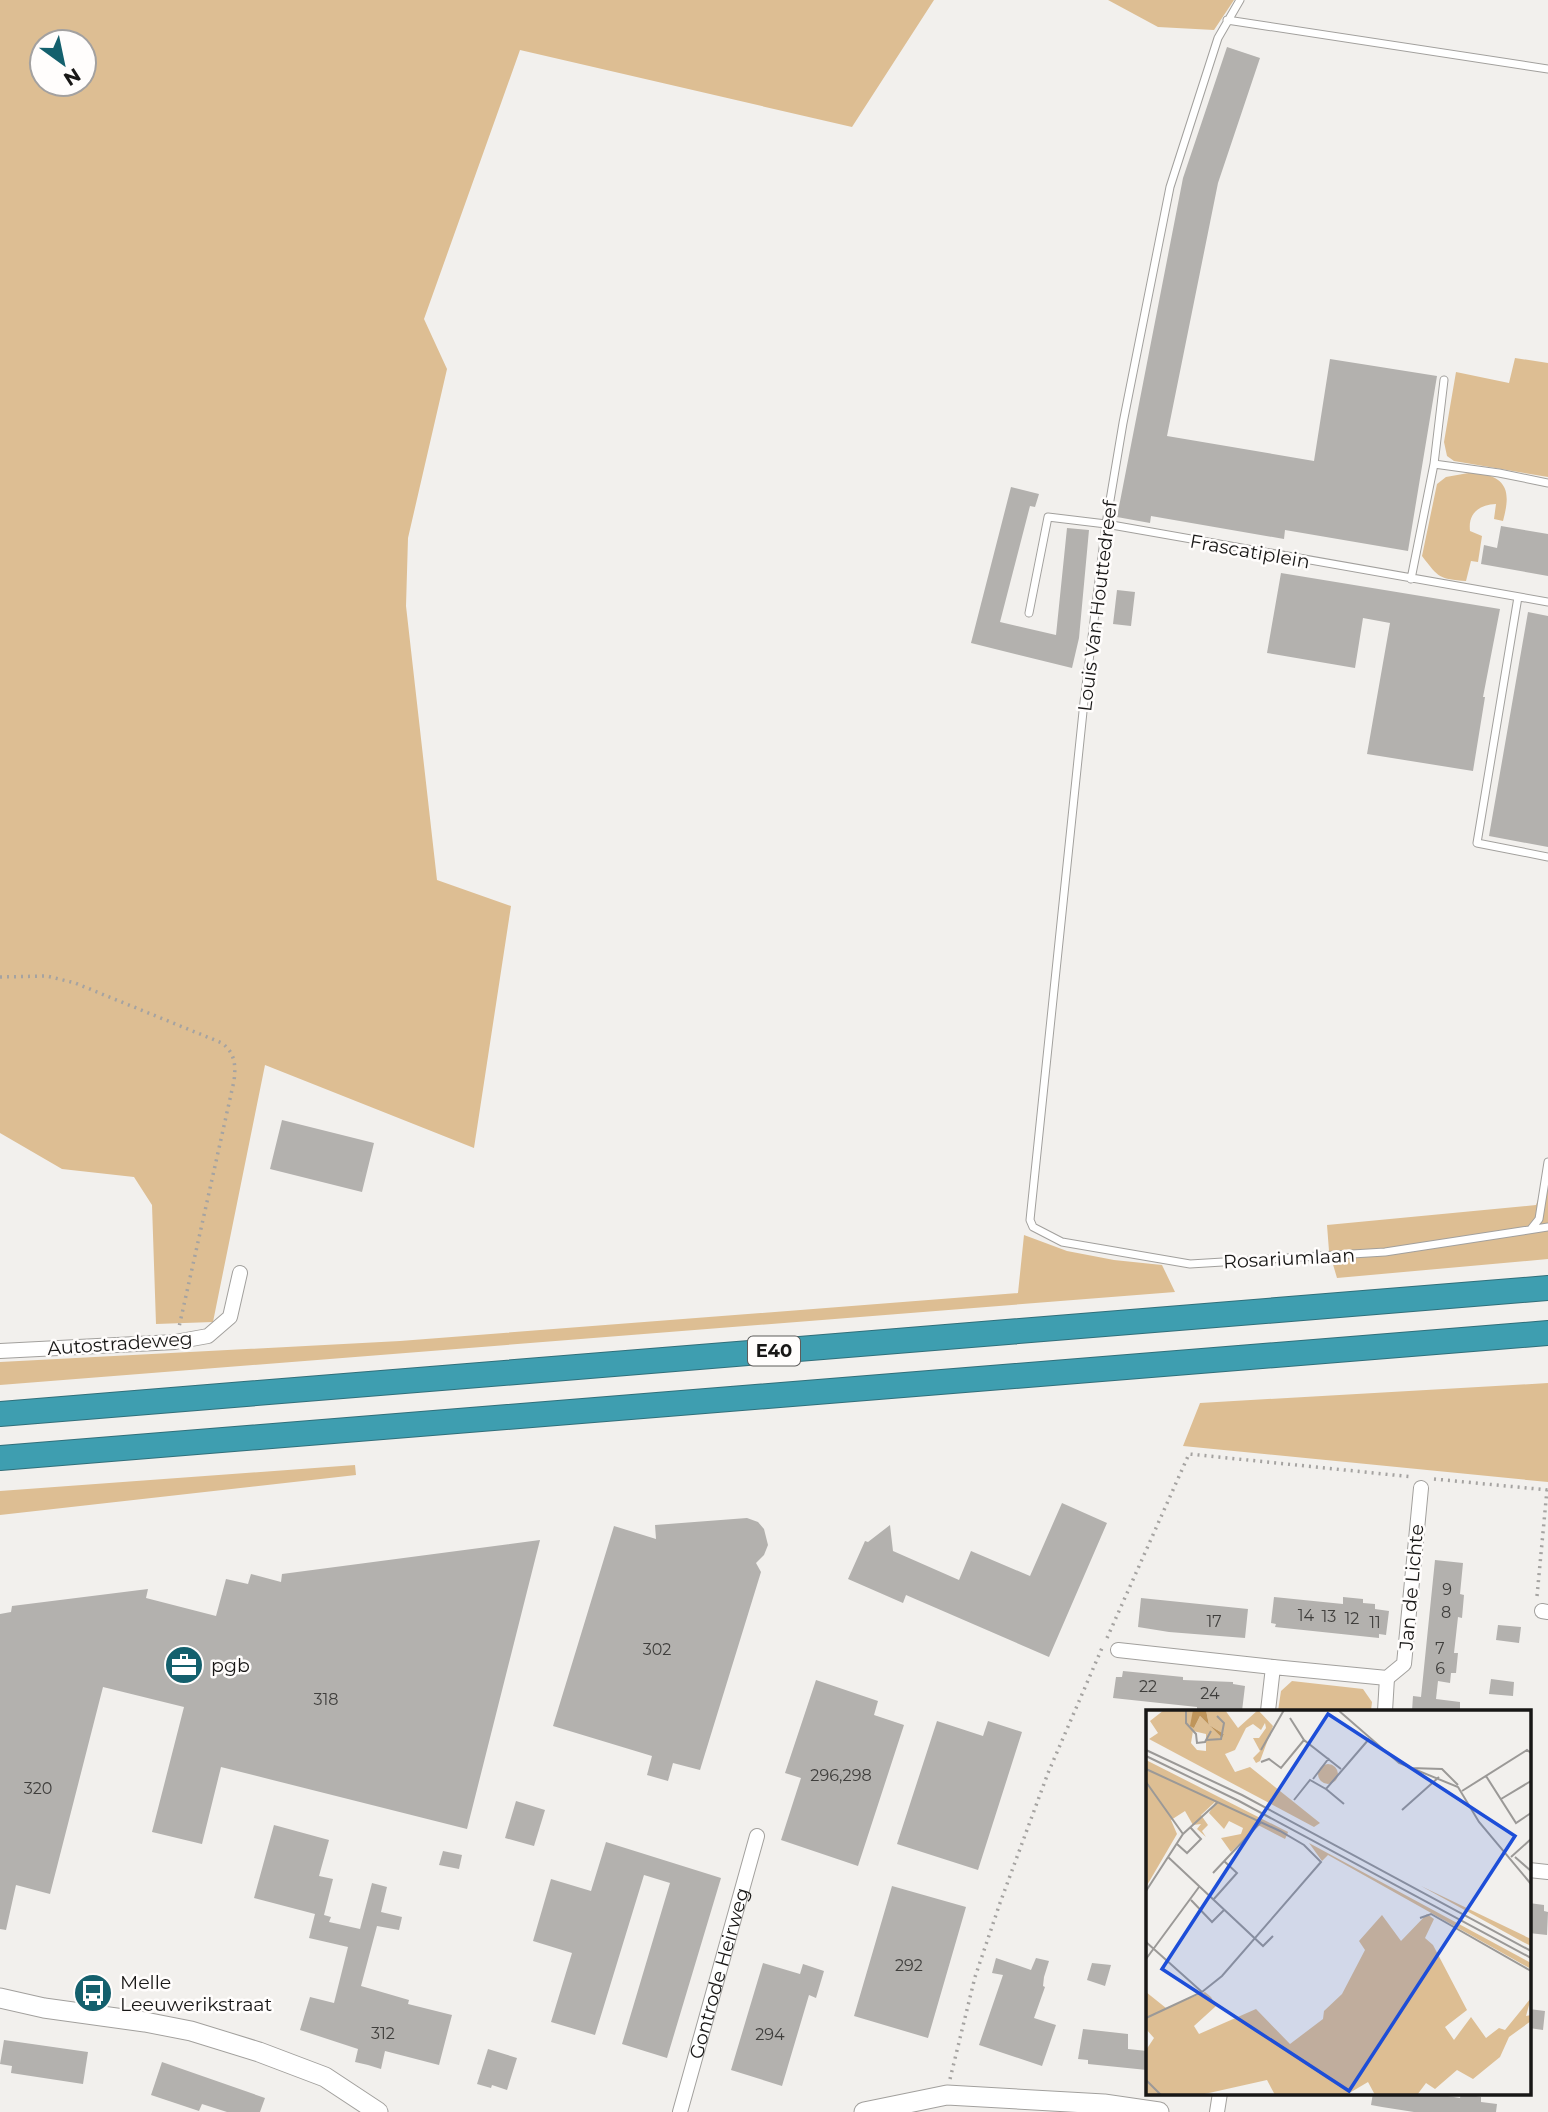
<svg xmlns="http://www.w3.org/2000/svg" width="1548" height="2112" font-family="Montserrat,sans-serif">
<rect width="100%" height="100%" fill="#f2f0ed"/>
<path fill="#ddbe93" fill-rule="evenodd" d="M0,0H934L852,127L520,50L424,319L447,369L408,538L406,606L437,880L511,906L474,1148L265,1065L213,1322L156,1324L152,1205L134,1177L62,1169L0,1133ZM42,42H84V84H42Z
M1108,0H1234L1214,30L1158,27Z
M1515,358L1548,363V477L1454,461L1447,456L1444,442L1456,372L1509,383Z
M1474,472C1508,477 1511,491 1503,521L1494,519L1496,504C1478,505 1468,514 1470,531L1482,536L1478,562L1471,561L1466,581C1439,579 1439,578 1422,556L1437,484L1446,477Z
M1548,1172V1259L1337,1278L1329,1251L1327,1225L1536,1205Z
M1024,1235L1067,1251L1114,1260L1162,1265L1175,1292L0,1385V1362L400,1341L1018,1293Z
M1548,1383V1482L1183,1446L1200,1403Z
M355,1465L356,1475L0,1515V1491Z
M1292,1681L1363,1689L1372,1702L1371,1711H1278L1281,1691Z"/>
<path fill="#b3b1ae" d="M1227,47L1260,58L1218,183L1167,436L1314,461L1330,359L1437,376L1408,551L1285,530L1284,539L1151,516L1150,523L1117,517L1183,178Z
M1011,487L1039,494L1035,507L1030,506L1000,622L1056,635L1067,528L1089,530L1079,638L1072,668L971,643Z
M1501,526L1548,534V576L1481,564L1484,545L1497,548Z
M1281,573L1500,609L1483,697H1485L1473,771L1367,754L1390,623L1363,618L1355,668L1267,653Z
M1117,590L1135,592L1131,626L1113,624Z
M1528,612L1548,616V847L1489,836Z
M282,1120L374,1143L362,1192L270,1169Z
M1062,1503L1107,1523L1049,1657L906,1595L903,1603L848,1579L865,1541L868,1542L890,1525L893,1551L959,1580L971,1551L1030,1576Z
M747,1518L758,1522L764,1529L768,1545L764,1555L756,1563L761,1572L700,1770L673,1763L668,1781L647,1775L652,1756L553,1726L614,1526L656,1539L655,1525Z
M540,1540L467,1829L221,1767L202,1844L152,1832L184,1707L103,1687L50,1894L16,1885L6,1930L0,1929V1614L11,1612L12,1606L148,1589L146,1598L216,1616L226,1579L248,1584L251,1574L281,1582L282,1574Z
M1435,1560L1463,1563L1460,1594L1464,1595L1462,1618L1458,1617L1454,1653H1458L1456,1673H1451L1450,1683L1438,1681L1436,1699L1460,1702V1711H1412L1413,1696L1421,1697Z
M1274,1597L1343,1604V1597L1363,1599V1603L1375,1604V1609L1389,1611L1386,1635L1379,1634V1638L1275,1627L1276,1624L1271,1623Z
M1141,1598L1248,1609L1245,1638L1169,1632L1138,1627Z
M1498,1625L1521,1627L1519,1643L1496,1640Z
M1123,1671L1183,1677V1680L1233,1682V1684L1245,1686L1242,1711H1197V1707L1113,1698L1116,1677H1122Z
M1491,1679L1514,1682L1513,1696L1489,1694Z
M816,1680L878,1701L874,1715L904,1725L858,1866L781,1840L801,1778L785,1773Z
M937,1721L983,1736L988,1721L1022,1732L978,1870L897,1844Z
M516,1801L545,1810L534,1846L505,1838Z
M274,1825L329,1840L319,1876L333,1879L324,1915L331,1917L329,1922L360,1929L372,1883L387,1887L381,1912L402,1917L399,1930L377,1926L361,1986L409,2000L408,2004L452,2015L439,2065L385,2051L381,2069L368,2065L355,2062L358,2049L300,2030L310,1997L334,2003L348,1947L309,1938L315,1914L254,1898Z
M606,1842L721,1878L667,2058L622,2044L670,1883L644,1875L595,2035L551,2022L572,1953L533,1941L551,1879L591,1891Z
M443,1851L462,1855L459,1869L439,1865Z
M892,1886L966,1907L928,2038L854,2016Z
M1529,1903L1544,1905V1911L1548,1912L1547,1935L1529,1933Z
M996,1958L1031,1970L1036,1958L1049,1961L1044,1977L1043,1986L1045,1987L1034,2018L1056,2025L1042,2066L979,2045L1003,1975L992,1973Z
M763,1963L800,1974L803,1964L824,1971L816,1998L809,1995L782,2086L731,2070Z
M1092,1963L1111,1965L1105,1986L1087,1980Z
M1529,2009L1545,2011L1543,2030L1529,2028Z
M1083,2029L1128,2034V2049L1147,2051V2070L1088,2064V2060L1078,2059Z
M4,2040L88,2052L83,2084L11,2073L12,2066L0,2064Z
M488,2049L517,2058L507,2090L492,2085L491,2088L477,2084Z
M162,2062L265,2098L260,2112H227L202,2104L199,2111L151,2095Z
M1373,2093H1429L1460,2098L1461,2093L1481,2097V2102L1497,2104L1496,2112H1414L1382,2107L1371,2105Z"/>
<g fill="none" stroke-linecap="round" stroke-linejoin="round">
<defs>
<path id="lane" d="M1240,0L1218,38L1170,187L1123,423L1106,524L1084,702L1030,1220L1033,1227L1062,1242L1190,1264L1385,1252L1548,1227
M1227,20L1548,69
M1434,464L1444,380
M1411,579L1434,464L1499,473L1548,483
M1518,597L1477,843L1548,857
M1029,613L1048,517L1106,524L1548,602
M1531,1229L1539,1219L1548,1162"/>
<g id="street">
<path d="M0,1351L175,1342L208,1336L230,1317L240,1273"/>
<path d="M1542,1611L1548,1612"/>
<path d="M1118,1650L1273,1667"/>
<path d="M1268,1711L1273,1667L1387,1678L1404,1664L1421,1488"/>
<path d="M1385,1711L1387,1678"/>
<path d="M1529,1870L1548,1872"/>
<path id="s1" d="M680,2112L757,1836"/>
<path d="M1217,2112L1220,2093"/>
</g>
<path id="secondary" d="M0,1998L44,2008L145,2022L191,2031L259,2052L325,2077L378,2112
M864,2112L947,2095L1104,2104L1159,2112"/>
<path id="highway" d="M0,1414L1548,1288
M0,1458L1548,1333"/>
</defs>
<use href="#lane" stroke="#a2a09d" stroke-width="9"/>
<use href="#street" stroke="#a2a09d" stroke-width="16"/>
<use href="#secondary" stroke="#a2a09d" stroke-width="21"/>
<use href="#highway" stroke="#316f7a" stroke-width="26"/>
<path stroke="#a5a3a1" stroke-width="3.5" stroke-dasharray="2 5" stroke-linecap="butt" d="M0,977L47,976L75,983L222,1043C235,1053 236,1065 234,1081L179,1327
M1434,1479L1548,1490
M1537,1596L1547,1490
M1107,1638L1189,1454L1413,1477
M950,2079L975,1977L1000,1903L1048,1773L1102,1648"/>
<use href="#lane" stroke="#fff" stroke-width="7"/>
<use href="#street" stroke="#fff" stroke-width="14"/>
<use href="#secondary" stroke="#fff" stroke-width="19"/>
<use href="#highway" stroke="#3e9eb0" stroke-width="24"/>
</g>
<defs>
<symbol id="office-disc" viewBox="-11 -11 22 22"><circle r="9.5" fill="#14606d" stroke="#fffdfc"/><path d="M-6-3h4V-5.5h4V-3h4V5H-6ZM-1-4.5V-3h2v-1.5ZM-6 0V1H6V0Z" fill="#fff"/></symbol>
<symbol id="bus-disc" viewBox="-11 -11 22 22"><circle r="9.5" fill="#14606d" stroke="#fffdfc"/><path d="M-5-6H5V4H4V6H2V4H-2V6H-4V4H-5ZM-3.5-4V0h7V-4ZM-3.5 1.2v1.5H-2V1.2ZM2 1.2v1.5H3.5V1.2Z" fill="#fff"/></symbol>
</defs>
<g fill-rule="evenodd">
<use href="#office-disc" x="162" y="1643" width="44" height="44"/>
<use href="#bus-disc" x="71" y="1971" width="44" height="44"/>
</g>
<g text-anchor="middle" stroke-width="5" stroke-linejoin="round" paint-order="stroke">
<g font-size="16" fill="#3f3e3c">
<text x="1447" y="1595">9</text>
<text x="1446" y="1618">8</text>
<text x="1306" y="1621">14</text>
<text x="1329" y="1622">13</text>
<text x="1352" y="1624">12</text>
<text x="1214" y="1627">17</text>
<text x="1375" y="1628">11</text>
<text x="1440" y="1654">7</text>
<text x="657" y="1655">302</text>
<text x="1440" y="1674">6</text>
<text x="1148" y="1692">22</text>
<text x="1210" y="1699">24</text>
<text x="326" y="1705">318</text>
<text x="841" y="1781">296,298</text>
<text x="38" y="1794">320</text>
<text x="909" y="1971">292</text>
<text x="383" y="2039">312</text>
<text x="770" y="2040">294</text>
</g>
<rect fill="#fffdfc" stroke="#5d5c5b" stroke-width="2" x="748" y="1336.5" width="52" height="29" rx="5"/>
<g font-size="18" font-weight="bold" fill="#181716">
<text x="774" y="1357">E40</text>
</g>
<g font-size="19" fill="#181716" stroke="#fffdfc">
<text transform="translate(1250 551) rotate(10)" y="7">Frascatiplein</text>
<text transform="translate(1097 606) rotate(-83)" y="7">Louis Van Houttedreef</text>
<text transform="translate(1289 1258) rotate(-3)" y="7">Rosariumlaan</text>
<text transform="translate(120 1343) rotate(-4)" y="7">Autostradeweg</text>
<text transform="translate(1411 1587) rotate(-85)" y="7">Jan de Lichte</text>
<text dy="7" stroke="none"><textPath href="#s1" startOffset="144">Gontrode Heirweg</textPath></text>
</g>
<g font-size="19" fill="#181716" stroke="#fffdfc" text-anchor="start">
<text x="211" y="1672">pgb</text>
<text x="120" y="1989">Melle<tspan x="120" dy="22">Leeuwerikstraat</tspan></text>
</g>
</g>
<g transform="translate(1146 1710)">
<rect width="385" height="385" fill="#f2f0ed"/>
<path d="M18,0H47L48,18L54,6L76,28L78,24L63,15L60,0H79L92,18L112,0L127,16L114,51L110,53L107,48L114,41L107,28H113L120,18L119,13L115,20L107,14L100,18L89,40L79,44L89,62L104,57L174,113L168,117L3,29L12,23L4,11ZM47,21L60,24V41L51,40L45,33ZM0,50L142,122L141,125L139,129L112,115L85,142L75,128L95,124L97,118L83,111L78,119L63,103L70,91L55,105L62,115L56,121L60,127L51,119L55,114L47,115L39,101L25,110L31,124L0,177ZM172 64a10 10 0 1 1 20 0a10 10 0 1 1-20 0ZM163,133L385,253V259L182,145L176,151ZM275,176L385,229V236L377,232ZM281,204L288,209L279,228L287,235L321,300L299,317L308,330L325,307L340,328L353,318L359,320L385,288L380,306L385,305V311L363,327L354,347L327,369L311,360L289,379L280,373L271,385H229L222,372L200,385H129L121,370L54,385H0V340L8,328L0,319V282L20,298L59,282L65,287L70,296L48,316L53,324L110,299L144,334L177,309L178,301L196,284L219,240L213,231L236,205L255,231Z" fill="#ddbe93" fill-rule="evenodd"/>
<path d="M47,0H60L63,15L78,24L76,28L54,6L48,18L44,16Z" fill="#bf955b"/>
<path fill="none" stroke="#9b9997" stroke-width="2" d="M40,0V13L50,24L51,33L59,32L65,21M192,0L253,53L312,77L333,112L385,174M144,8L158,30L195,59M60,30L75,29L78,13L71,6M0,40L96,85L385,241M115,40L138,0M0,46L93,91L385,248M115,52L123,49L135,58L158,30M264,58L296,59L312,75M0,59L134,121L158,135L175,152L76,266L56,282L0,308M340,66L370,113L385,103M167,69L183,48M0,72L37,124M180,79L198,94M316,81L381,40L385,43M355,89L385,71M148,90L164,70L180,79L223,29M256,100L293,67M31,134L41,143L55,129L44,117M22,147L117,236L127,226M365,147L385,129M369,147L385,161M67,163L115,112M0,181L37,124L72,92M45,190L66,212L78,200M67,190L91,163L78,151M274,208L285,204L385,261M0,232L56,282M0,249L53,177M0,370L15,385"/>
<path fill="#1d4ed8" fill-opacity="0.15" stroke="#1d4ed8" stroke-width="3.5" d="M182,4L369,126L203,381L16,259Z"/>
<rect width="385" height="385" fill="none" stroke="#181716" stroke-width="3.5"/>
</g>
<g transform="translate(63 63) rotate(147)"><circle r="33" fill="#fffdfc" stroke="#a3a1a0" stroke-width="2"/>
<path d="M0-5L12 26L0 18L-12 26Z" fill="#14606d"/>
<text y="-10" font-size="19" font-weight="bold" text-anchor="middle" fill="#181716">N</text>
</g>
</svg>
